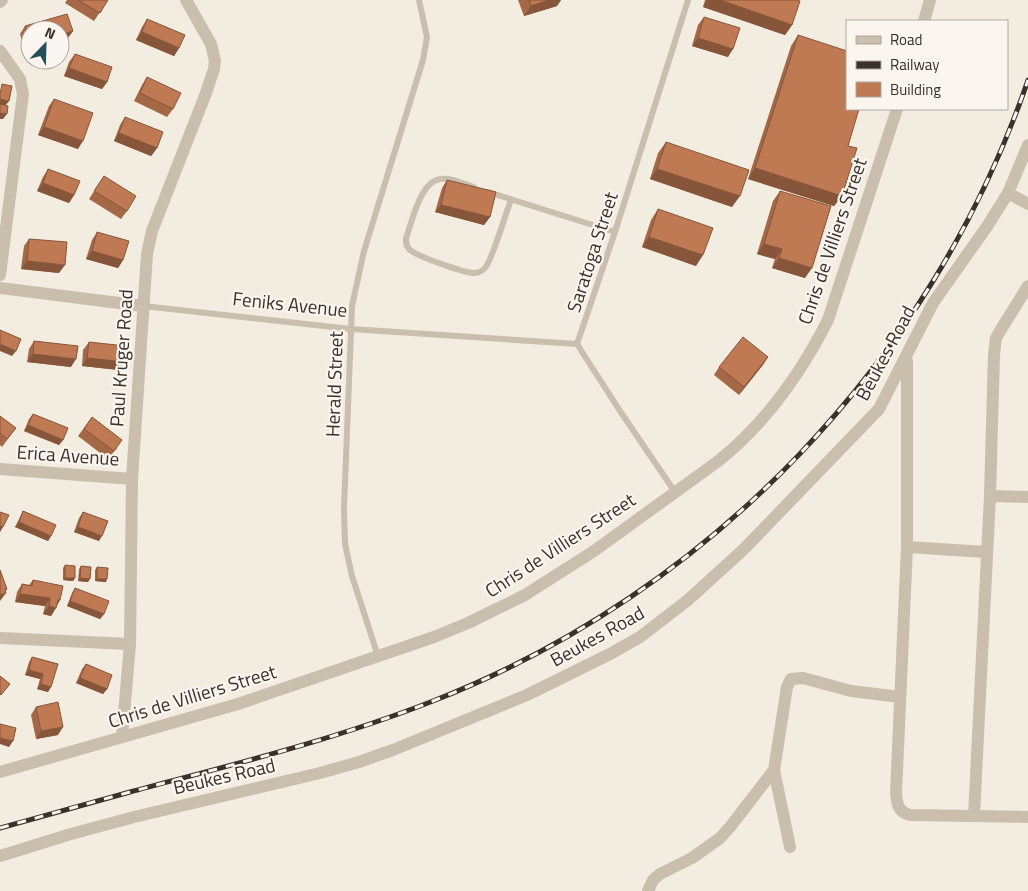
<svg xmlns="http://www.w3.org/2000/svg" width="1028" height="891" font-family="'Titillium Web',sans-serif">
<rect width="100%" height="100%" fill="#f2ece1"/>
<g fill="none" stroke-linecap="round" stroke-linejoin="round">
<path stroke="#cabead" stroke-width="6" d="M474,187C464,184 451,177 440,179C420,182 412,222 406,238C406,243 406,246 409,249C415,256 465,273 474,273C478,273 482,271 485,268C492,261 506,212 511,200
M488,192L615,232
M143,306L351,329L577,344
M577,344L615,232L688,0
M577,344L620,411L675,492
M378,656L352,576L345,544L344,507L352,306L364,251L423,60L427,37L419,0"/>
<path stroke="#cabead" stroke-width="12" d="M0,2L2,0
M924,21L930,0
M0,51L20,79L23,94L0,275
M1008,193L1028,204
M0,288L143,306
M907,361V547L896,793C897,804 898,812 910,815L1028,817
M0,469L132,479
M990,496L1028,497
M907,547L986,552
M0,638L130,644
M122,737L130,644L132,479L147,254L152,231L206,93L214,69L215,61L211,44L186,0
M774,770L790,847
M0,772L238,704L434,637L468,623L525,595L594,551L717,462C764,425 801,373 828,320L897,109
M974,816L990,496L994,354L996,338L1000,331L1028,286
M0,856L71,834L134,817L320,773L359,762L393,750L527,695L610,654L640,637L688,600L744,549L879,409L933,303L988,225L1008,193L1028,145
M648,891L653,880L660,874L692,858L720,838L730,827L774,770L787,687L791,679L803,678L851,691L900,697"/>
<defs>
<path id="rail" d="M0,828C43,816 86,804 130,792C231,765 334,740 433,701C710,593 932,361 1028,80"/>
</defs>
<use href="#rail" stroke="#39312b" stroke-width="5"/>
<use href="#rail" stroke="#faf5ee" stroke-width="3" stroke-dasharray="9" stroke-linecap="butt"/>
</g>
<path fill="#a46847" d="M67,0H108L94,21L65,3Z
M518,0H561L557,6L524,16Z
M705,0H797L792,25L785,35L703,7Z
M704,17L728,57L692,46L698,25Z
M147,19L179,48L174,56L136,40L142,27Z
M25,26L73,31L67,39L30,30V50L25,51L20,34Z
M798,35L848,146L842,196L834,206L748,179L791,46Z
M75,54L107,82L102,89L64,76L69,62Z
M147,77L173,109L167,117L134,101L142,85Z
M54,99L78,149L38,135L49,106Z
M125,117L157,148L151,156L114,141L120,125Z
M666,142L732,207L650,179L658,153Z
M48,169L74,195L69,203L37,191L43,177Z
M104,176L127,211L121,219L89,199Z
M447,180L490,217L484,225L435,212L442,188Z
M780,191L805,278L772,268L775,259L757,254L773,201Z
M658,209L696,266L642,247L651,220Z
M97,232L123,260L118,268L86,259L92,240Z
M29,239L59,273L21,269L24,246Z
M34,341L71,367L27,362L29,349Z
M89,342L119,370L82,366L83,350Z
M768,357L739,395L714,375L719,367Z
M33,414L63,440L59,445L24,431L29,419Z
M0,416L16,428L2,447L0,445Z
M92,417L117,448L108,459L78,436Z
M23,511L51,536L48,541L15,527Z
M83,512L99,541L74,532L79,518Z
M65,565L75,578L73,581L63,580V568Z
M81,566L88,582L78,581L79,569Z
M97,567L106,582L95,581V570Z
M33,580L60,600L51,616L43,614L45,606L15,602L17,592L22,584L29,585Z
M75,588L104,614L100,619L67,606L72,593Z
M32,657L58,664L48,692L37,689L40,679L25,675L29,662Z
M86,664L107,689L103,694L76,683L82,669Z
M36,707L58,735L36,739L31,715Z"/>
<path fill="#86553a" d="M549,0H561L557,6L524,16L531,6Z
M707,0H720L792,25L785,35L703,7Z
M73,31L67,39L60,41V35Z
M142,32L179,48L174,56L136,40Z
M698,38L733,49L728,57L692,46Z
M30,44V50L25,51Z
M69,68L107,82L102,89L64,76Z
M0,99L9,101L5,106L0,105Z
M0,113L7,114L3,119H0Z
M44,127L83,141L78,149L38,135Z
M119,133L157,148L151,156L114,141Z
M755,168L842,196L834,206L748,179Z
M657,169L740,196L732,207L650,179Z
M43,183L74,195L69,203L37,191Z
M441,205L490,217L484,225L435,212Z
M649,237L703,255L696,266L642,247Z
M764,244L782,249L775,259L757,254Z
M92,251L123,260L118,268L86,259Z
M779,258L812,268L805,278L772,268Z
M27,261L65,265L59,273L21,269Z
M0,344L16,351L12,356L0,351Z
M33,354L76,359L71,367L27,362Z
M768,357L763,365L739,395L744,387Z
M87,358L125,362L119,370L82,366Z
M28,425L63,440L59,445L24,431Z
M19,522L51,536L48,541L15,527Z
M0,526L3,527L0,532Z
M78,527L102,536L99,541L74,532Z
M65,578H75L73,581L63,580Z
M80,578L90,579L88,582L78,581Z
M97,579H107L106,582L95,581Z
M5,589H7L3,594L6,593L0,601V595Z
M20,594L50,598L45,606L15,602Z
M58,600H60L55,608H56L51,616L43,614L49,606Z
M70,601L104,614L100,619L67,606Z
M29,670L43,674L40,679L25,675Z
M80,678L107,689L103,694L76,683Z
M41,684L51,687L48,692L37,689Z
M63,727L58,735L36,739L41,731Z
M0,738L13,741L9,747L0,744Z"/>
<path fill="#bf7953" stroke="#86553a" d="M78,0H108L100,13Z
M529,0H549L531,6Z
M720,0H797L800,1L792,25Z
M67,14L73,31L60,35V30H30V42L25,26Z
M704,17L740,28L733,49L698,38Z
M147,19L185,35L179,48L142,32Z
M798,35L847,51V109H859L848,146L857,148L842,196L755,168Z
M75,54L112,67L107,82L69,68Z
M147,77L181,93L173,109L140,93Z
M2,84L12,86L9,101L0,99V94Z
M54,99L93,113L83,141L44,127Z
M0,104L8,106L7,114L0,113Z
M125,117L163,132L157,148L119,133Z
M666,142L749,170L740,196L657,169Z
M48,169L80,181L74,195L43,183Z
M104,176L136,196L127,211L94,191Z
M447,180L496,192L490,217L441,205Z
M780,191L831,206L812,268L779,258L782,249L764,244Z
M658,209L713,228L703,255L649,237Z
M97,232L129,241L123,260L92,251Z
M29,239L67,242L65,265L27,261Z
M0,330L21,339L16,351L0,344Z
M743,337L768,357L744,387L719,367Z
M34,341L78,346L76,359L33,354Z
M89,342L126,346L125,362L87,358Z
M33,414L68,428L63,440L28,425Z
M0,416L16,428L7,439L0,433Z
M92,417L122,440L114,451L84,429Z
M23,511L56,525L51,536L19,522Z
M0,512L9,515L3,527L0,526Z
M83,512L108,521L102,536L78,527Z
M65,565L75,566V578H65Z
M81,566L91,567L90,579L80,578Z
M97,567L108,568L107,579H97Z
M0,570L7,589H5L6,593L0,595Z
M33,580L63,586L60,600H58L56,608L49,606L50,598L20,594L22,584L32,586Z
M75,588L109,601L104,614L70,601Z
M32,657L58,664L51,687L41,684L43,674L29,670Z
M86,664L112,675L107,689L80,678Z
M0,676L10,684L1,695L0,694Z
M58,702L63,727L41,731L36,707Z
M0,724L16,728L13,741L0,738Z"/>
<g text-anchor="middle" stroke-width="4.5" stroke-linejoin="round" paint-order="stroke">
<g font-size="19" fill="#39312b" stroke="#faf5ee">
<text transform="translate(832 241) rotate(-71)" y="7">Chris de Villiers Street</text>
<text transform="translate(592 252) rotate(-72)" y="7">Saratoga Street</text>
<text transform="translate(290 304) rotate(6)" y="7">Feniks Avenue</text>
<text transform="translate(885 353) rotate(-62)" y="7">Beukes Road</text>
<text transform="translate(121 358) rotate(-86)" y="7">Paul Kruger Road</text>
<text transform="translate(334 384) rotate(-88)" y="7">Herald Street</text>
<text transform="translate(68 455) rotate(4)" y="7">Erica Avenue</text>
<text transform="translate(560 545) rotate(-33)" y="7">Chris de Villiers Street</text>
<text transform="translate(597 636) rotate(-29)" y="7">Beukes Road</text>
<text transform="translate(192 696) rotate(-17)" y="7">Chris de Villiers Street</text>
<text transform="translate(224 776) rotate(-13)" y="7">Beukes Road</text>
</g>
</g>
<rect x="846" y="20" width="162" height="90" fill="#faf5ee" stroke="#ada7a0"/>
<rect x="856" y="36" width="25" height="8" fill="#cabead" stroke="#ada7a0"/>
<text x="890" y="45" font-size="15" fill="#39312b">Road</text>
<rect x="856" y="61" width="25" height="8" fill="#39312b" stroke="#ada7a0"/>
<text x="890" y="70" font-size="15" fill="#39312b">Railway</text>
<rect x="856" y="82" width="25" height="15" fill="#bf7953" stroke="#ada7a0"/>
<text x="890" y="95" font-size="15" fill="#39312b">Building</text>
<g transform="translate(45 45) rotate(23)"><circle r="24" fill="#faf5ee" stroke="#ada7a0"/>
<path d="M0-4L9 19L0 12L-9 19Z" fill="#234f58"/>
<text y="-8" font-size="14" font-weight="bold" text-anchor="middle" fill="#39312b">N</text>
</g>
</svg>
